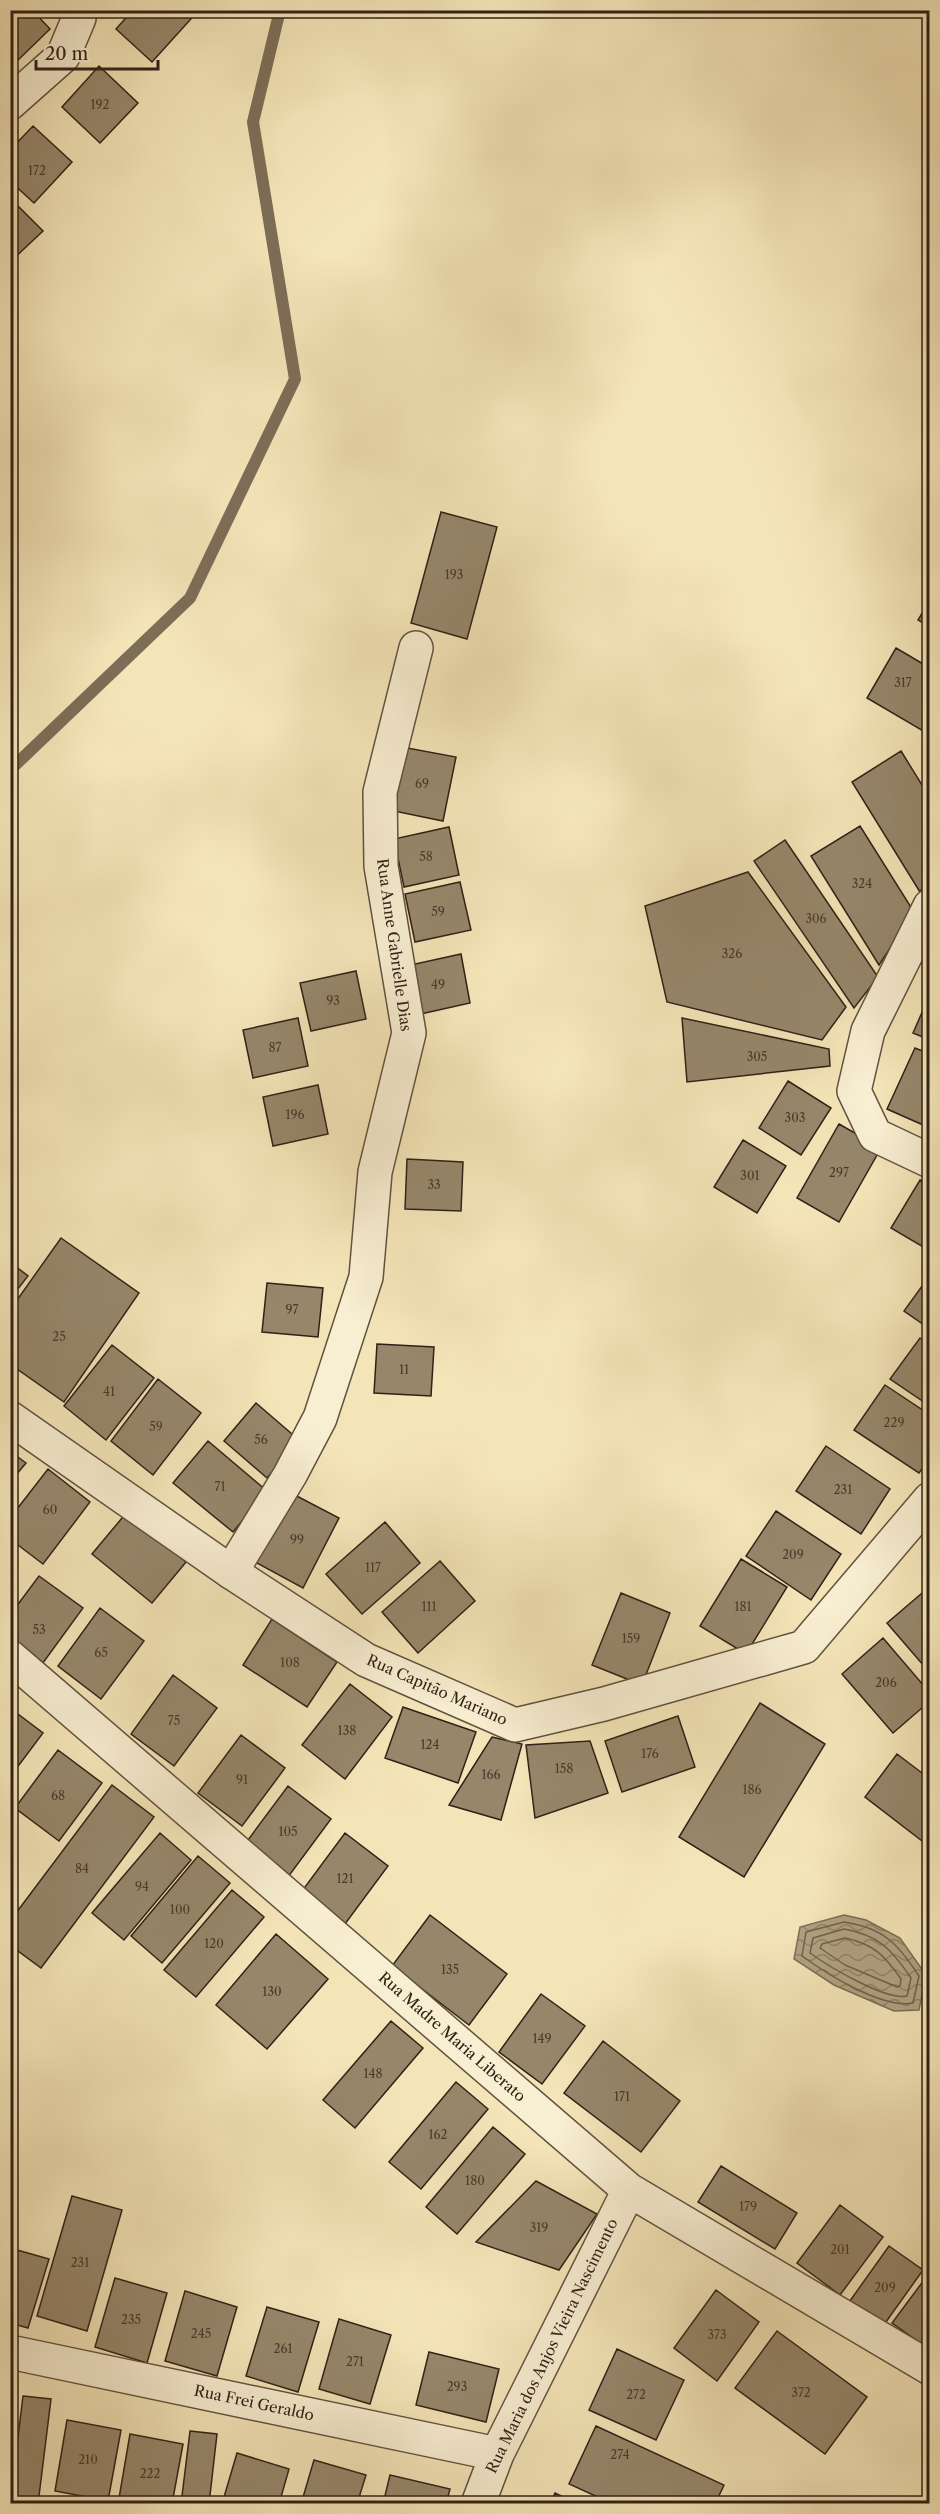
<svg xmlns="http://www.w3.org/2000/svg" width="940" height="2514" font-family="'Libre Caslon Text',serif">
<defs>
<pattern id="water-waves" width="16" height="10" patternUnits="userSpaceOnUse" patternTransform="scale(1.5)"><rect width="16" height="10" fill="#b1a281"/><path d="M0 5q4-4 8 0t8 0" fill="none" stroke="#908469"/></pattern>
</defs>
<rect width="100%" height="100%" fill="#f4e5b8"/>
<filter id="stains"><feTurbulence type="fractalNoise" baseFrequency=".00333" numOctaves="4"/><feColorMatrix values="0 0 0 0 .2 0 0 0 0 .09 0 0 0 0 .02 0 0 0 .5 -.17"/></filter>
<radialGradient id="worn" r=".72"><stop offset=".6" stop-color="#630" stop-opacity="0"/><stop offset="1" stop-color="#630" stop-opacity=".3"/></radialGradient>
<path fill="url(#water-waves)" stroke="#7d6e57" stroke-width="1.5" d="M844,1915L866,1920L900,1938L926,1975L919,2010L894,2011L834,1985L794,1959L800,1927Z"/>
<g fill="none" stroke-linecap="round" stroke-linejoin="round">
<path stroke="#70624c" stroke-width="1.5" d="M844,1922C884,1928 898,1944 919,1976L913,2003C882,2009 827,1974 802,1956L806,1932Z
M844,1929C879,1935 892,1950 911,1978L907,1996C886,2001 828,1966 810,1953L813,1938Z
M845,1938C874,1944 885,1956 901,1979L900,1986L897,1987L845,1965L820,1948L822,1944Z"/>
<path stroke="#7d6e57" stroke-width="12" d="M10,770L190,598L295,379L253,122L280,10"/>
</g>
<path fill="#96876b" stroke="#302117" stroke-width="1.5" d="M10,10H32L50,29L14,64L10,60Z
M133,10H199L152,62L116,29Z
M99,66L138,103L100,143L62,107Z
M33,126L72,162L34,203L10,181V150Z
M10,198L43,231L10,262Z
M441,512L497,527L467,639L411,623Z
M930,600V627L918,620Z
M896,648L930,668V735L867,698Z
M402,747L456,757L443,821L389,810Z
M901,751L930,798V877L920,892L852,782Z
M860,826L914,912L879,965L811,856Z
M449,827L459,875L404,887L394,839Z
M785,840L878,977L854,1008L754,861Z
M748,872L846,1007L822,1040L667,1002L645,906Z
M460,882L471,930L415,942L405,894Z
M461,954L470,1003L416,1015L406,966Z
M356,971L366,1019L311,1031L300,983Z
M930,994V1040L913,1033Z
M298,1018L308,1066L253,1078L243,1030Z
M682,1018L829,1049L830,1066L687,1082Z
M915,1048L930,1054V1128L887,1109Z
M788,1081L831,1108L801,1155L759,1128Z
M318,1085L328,1134L273,1146L263,1097Z
M839,1124L881,1148L839,1222L797,1198Z
M743,1140L786,1166L757,1213L714,1187Z
M407,1159L463,1162L461,1211L405,1209Z
M920,1180L930,1186V1251L891,1228Z
M61,1238L139,1293L64,1402L10,1364V1310Z
M10,1262L28,1276L10,1299Z
M930,1275V1329L904,1311Z
M267,1283L323,1288L318,1337L262,1332Z
M920,1338L930,1345V1406L890,1379Z
M377,1344L434,1347L431,1396L374,1393Z
M112,1345L154,1378L106,1440L64,1406Z
M158,1379L201,1413L153,1475L111,1441Z
M885,1385L930,1415V1458L919,1473L854,1430Z
M256,1403L299,1440L267,1478L224,1441Z
M208,1441L267,1491L233,1532L173,1483Z
M826,1446L890,1489L861,1534L796,1491Z
M10,1451L26,1463L10,1482Z
M48,1469L90,1502L43,1564L10,1539V1518Z
M291,1493L339,1518L303,1588L255,1562Z
M776,1511L841,1554L811,1600L746,1556Z
M127,1512L186,1562L152,1603L92,1554Z
M385,1522L420,1563L362,1614L326,1574Z
M741,1559L787,1587L746,1654L700,1626Z
M440,1561L475,1601L418,1653L382,1612Z
M39,1576L83,1608L40,1667L10,1645V1615Z
M928,1588L930,1590V1673L887,1623Z
M621,1593L670,1613L642,1685L592,1665Z
M100,1608L144,1641L101,1699L58,1666Z
M272,1619L337,1662L307,1707L243,1665Z
M883,1638L930,1693V1701L893,1733L842,1674Z
M173,1675L217,1708L174,1766L131,1734Z
M350,1684L392,1717L345,1779L302,1745Z
M760,1703L825,1744L744,1877L679,1837Z
M403,1707L476,1732L458,1783L385,1758Z
M10,1708L43,1733L10,1777Z
M678,1716L695,1767L622,1792L605,1741Z
M241,1735L285,1768L242,1826L198,1793Z
M492,1737L522,1744L501,1820L449,1805Z
M590,1741L608,1793L535,1818L526,1745Z
M58,1750L102,1783L59,1841L15,1808Z
M897,1754L930,1779V1839L926,1844L865,1797Z
M112,1785L154,1817L41,1968L10,1945V1921Z
M288,1786L331,1819L288,1877L245,1844Z
M160,1833L191,1860L124,1940L92,1913Z
M345,1833L388,1866L345,1924L302,1891Z
M198,1856L230,1883L162,1963L131,1936Z
M232,1890L264,1917L196,1997L164,1970Z
M430,1915L507,1974L469,2025L392,1966Z
M276,1934L328,1979L267,2049L216,2005Z
M541,1994L585,2026L542,2084L499,2052Z
M391,2021L423,2048L355,2128L323,2100Z
M603,2041L680,2101L641,2152L564,2093Z
M456,2082L488,2109L421,2189L389,2162Z
M493,2127L525,2154L457,2234L426,2207Z
M721,2166L797,2213L775,2249L698,2202Z
M536,2181L597,2214L559,2270L476,2242Z
M72,2196L122,2210L87,2331L37,2316Z
M840,2205L883,2237L840,2295L797,2263Z
M889,2246L923,2270L881,2329L847,2305Z
M10,2248L49,2259L28,2328L10,2323Z
M930,2272V2350L892,2323Z
M115,2278L167,2293L147,2363L95,2347Z
M716,2290L759,2322L717,2381L674,2348Z
M185,2291L237,2307L217,2376L165,2361Z
M267,2307L319,2322L298,2392L246,2376Z
M339,2319L391,2335L370,2404L319,2389Z
M777,2331L867,2397L825,2454L735,2388Z
M617,2349L684,2380L656,2440L589,2410Z
M429,2352L499,2369L486,2422L416,2405Z
M23,2396L51,2399L38,2504H10Z
M67,2420L121,2430L108,2501L55,2491Z
M596,2426L724,2485L715,2504H613L569,2484Z
M190,2431L217,2434L209,2504H181Z
M130,2434L183,2444L172,2504H118Z
M237,2453L289,2469L279,2504H222Z
M314,2460L366,2475L357,2504H301Z
M390,2475L450,2489L446,2504H383Z
M555,2493L577,2504H550Z"/>
<g fill="none" stroke-linecap="round" stroke-linejoin="round">
<defs>
<path id="minor" d="M10,103L63,56L79,18V10
M930,906L868,1031L854,1091L875,1135L930,1161
M231,1572L290,1475L320,1418L366,1277L375,1172L409,1033L381,866L380,792L416,648
M10,1657L629,2190L930,2368
M10,2352L497,2454
M478,2504L497,2454L629,2190"/>
<path id="tertiary" d="M10,1418L231,1572L366,1660L515,1725L604,1704L804,1647L930,1499"/>
</defs>
<use href="#minor" stroke="#61523f" stroke-width="36"/>
<use href="#tertiary" stroke="#61523f" stroke-width="36"/>
<use href="#minor" stroke="#f8eed1" stroke-width="33"/>
<use href="#tertiary" stroke="#f8eed1" stroke-width="33"/>
</g>
<g text-anchor="middle" stroke-width="4.5" stroke-linejoin="round" paint-order="stroke">
<g font-size="12" fill="#4a3a2c">
<text x="100" y="109">192</text>
<text x="37" y="175">172</text>
<text x="454" y="579">193</text>
<text x="903" y="687">317</text>
<text x="422" y="788">69</text>
<text x="426" y="861">58</text>
<text x="862" y="888">324</text>
<text x="438" y="916">59</text>
<text x="816" y="923">306</text>
<text x="732" y="958">326</text>
<text x="438" y="989">49</text>
<text x="333" y="1005">93</text>
<text x="275" y="1052">87</text>
<text x="757" y="1061">305</text>
<text x="295" y="1119">196</text>
<text x="795" y="1122">303</text>
<text x="839" y="1177">297</text>
<text x="750" y="1180">301</text>
<text x="434" y="1189">33</text>
<text x="292" y="1314">97</text>
<text x="59" y="1341">25</text>
<text x="404" y="1374">11</text>
<text x="109" y="1396">41</text>
<text x="894" y="1427">229</text>
<text x="156" y="1431">59</text>
<text x="261" y="1444">56</text>
<text x="220" y="1491">71</text>
<text x="843" y="1494">231</text>
<text x="50" y="1514">60</text>
<text x="297" y="1544">99</text>
<text x="793" y="1559">209</text>
<text x="373" y="1572">117</text>
<text x="429" y="1611">111</text>
<text x="743" y="1611">181</text>
<text x="39" y="1634">53</text>
<text x="631" y="1643">159</text>
<text x="101" y="1657">65</text>
<text x="290" y="1667">108</text>
<text x="886" y="1687">206</text>
<text x="174" y="1725">75</text>
<text x="347" y="1735">138</text>
<text x="430" y="1749">124</text>
<text x="650" y="1758">176</text>
<text x="564" y="1773">158</text>
<text x="491" y="1779">166</text>
<text x="242" y="1784">91</text>
<text x="752" y="1794">186</text>
<text x="58" y="1800">68</text>
<text x="288" y="1836">105</text>
<text x="82" y="1873">84</text>
<text x="345" y="1883">121</text>
<text x="142" y="1891">94</text>
<text x="180" y="1914">100</text>
<text x="214" y="1948">120</text>
<text x="450" y="1974">135</text>
<text x="272" y="1996">130</text>
<text x="542" y="2043">149</text>
<text x="373" y="2078">148</text>
<text x="622" y="2101">171</text>
<text x="438" y="2139">162</text>
<text x="475" y="2185">180</text>
<text x="748" y="2211">179</text>
<text x="539" y="2232">319</text>
<text x="840" y="2254">201</text>
<text x="80" y="2267">231</text>
<text x="885" y="2292">209</text>
<text x="131" y="2324">235</text>
<text x="201" y="2338">245</text>
<text x="717" y="2339">373</text>
<text x="283" y="2353">261</text>
<text x="355" y="2366">271</text>
<text x="457" y="2391">293</text>
<text x="801" y="2397">372</text>
<text x="636" y="2399">272</text>
<text x="620" y="2459">274</text>
<text x="88" y="2464">210</text>
<text x="150" y="2478">222</text>
</g>
<g font-size="15" fill="#302117" stroke="#f8eed1">
<text transform="translate(394 945) rotate(82)" y="5">Rua Anne Gabrielle Dias</text>
<text transform="translate(437 1690) rotate(24)" y="5">Rua Capitão Mariano</text>
<text transform="translate(452 2037) rotate(41)" y="5">Rua Madre Maria Liberato</text>
<text transform="translate(552 2346) rotate(-64)" y="5">Rua Maria dos Anjos Vieira Nascimento</text>
<text transform="translate(254 2403) rotate(12)" y="5">Rua Frei Geraldo</text>
</g>
</g>
<rect width="940" height="2514" fill="none" stroke="#f4e5b8" stroke-width="36"/>
<rect x="12" y="12" width="916" height="2490" fill="none" stroke="#302117" stroke-width="3"/>
<rect x="18" y="18" width="904" height="2478" fill="none" stroke="#302117" stroke-width="1.5"/>
<path d="M36 60v9h122v-9" fill="none" stroke="#302117" stroke-width="3"/>
<text x="45" y="60" font-size="18" fill="#302117" stroke="#f8eed1" stroke-width="4.5" paint-order="stroke">20 m</text>
<rect width="100%" height="100%" filter="url(#stains)"/>
<rect width="100%" height="100%" fill="url(#worn)"/>
</svg>
